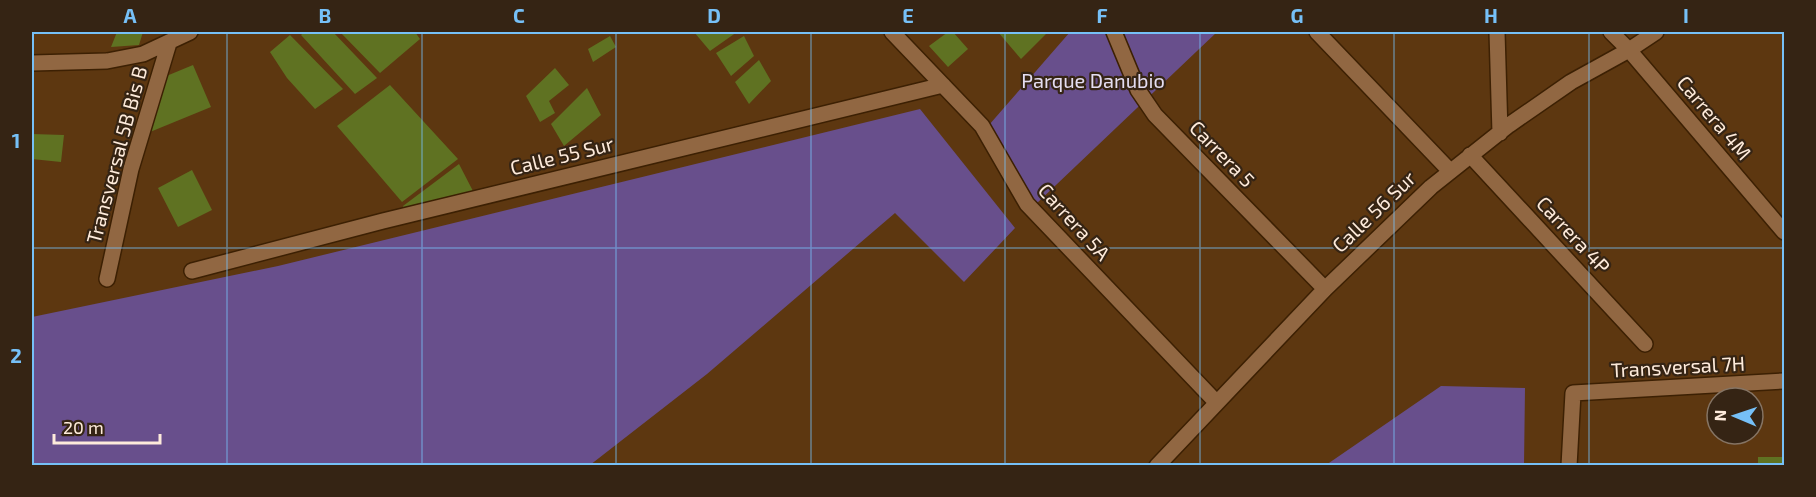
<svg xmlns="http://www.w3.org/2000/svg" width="1816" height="497" font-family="'Exo 2',sans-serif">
<rect width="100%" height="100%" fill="#5d3710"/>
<path fill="#684f8c" d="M1070,32H1217L1036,204L989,125Z
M920,109L1015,228L964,282L895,213L707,374L590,465H32V317L278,266Z
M1441,386L1525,388L1524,465H1326Z"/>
<path fill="#5f7222" d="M117,32H143L139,45L111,47Z
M304,32H333L377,78L355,94L301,35Z
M340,32H415L420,39L380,73Z
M694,32H737L710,51Z
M948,32H953L968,49L948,67L929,46Z
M998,32H1048L1021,59Z
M290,35L343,89L315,109L287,78L270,52Z
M610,36L616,47L593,62L588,49Z
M744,36L754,56L731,76L716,53Z
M759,60L771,81L749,104L735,82Z
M193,65L211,107L150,132L164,77Z
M555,68L569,85L549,101L555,113L540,122L526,96Z
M390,85L458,159L402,202L337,126Z
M587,88L601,115L564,146L551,124Z
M32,134L64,135L61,162L32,159Z
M459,164L474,193L404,210L403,206Z
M192,170L212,210L178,227L158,188Z
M1758,457H1784V466H1758Z"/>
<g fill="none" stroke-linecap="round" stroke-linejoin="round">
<defs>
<path id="minor" d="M892,32L982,126L1027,204L1216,402
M1114,32L1138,90L1155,115L1325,289
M1317,32L1450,171
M1497,32L1500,133
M1611,32L1629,50L1784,232
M32,63L107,61L143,54L190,32
M1470,155L1645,344
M192,271L383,221L943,85
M107,279L131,169L169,43
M1157,466L1325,289L1431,187L1509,125L1571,82L1629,50L1656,32
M1569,466L1573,393L1784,381"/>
</defs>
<use href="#minor" stroke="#3c2003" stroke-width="18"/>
<use href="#minor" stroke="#916742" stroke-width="15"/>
</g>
<path fill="none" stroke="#76c0f7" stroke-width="1.5" stroke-opacity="0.55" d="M227,32V466M422,32V466M616,32V466M811,32V466M1005,32V466M1200,32V466M1394,32V466M1589,32V466M32,248H1784"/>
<g text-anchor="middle" stroke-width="4.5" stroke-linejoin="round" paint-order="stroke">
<g font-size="20" fill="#e4ddf1" stroke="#352414">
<text x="1093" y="88">Parque Danubio</text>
</g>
<g font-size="20" fill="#feebdb" stroke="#352414">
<text transform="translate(1714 118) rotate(50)" y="7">Carrera 4M</text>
<text transform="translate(1222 154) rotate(46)" y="7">Carrera 5</text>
<text transform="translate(117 155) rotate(-75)" y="7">Transversal 5B Bis B</text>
<text transform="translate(562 156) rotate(-14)" y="7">Calle 55 Sur</text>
<text transform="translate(1374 212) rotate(-44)" y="7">Calle 56 Sur</text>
<text transform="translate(1074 222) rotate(48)" y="7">Carrera 5A</text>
<text transform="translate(1573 235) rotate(47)" y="7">Carrera 4P</text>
<text transform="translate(1678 367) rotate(-3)" y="7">Transversal 7H</text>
</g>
</g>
<rect width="1816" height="497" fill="none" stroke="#352414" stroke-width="66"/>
<g transform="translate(1735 416) rotate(272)"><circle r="28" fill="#352414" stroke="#857464" stroke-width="1.5"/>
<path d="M0-4.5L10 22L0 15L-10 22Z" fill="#76c0f7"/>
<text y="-9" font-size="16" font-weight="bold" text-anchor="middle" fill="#feebdb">N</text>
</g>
<path d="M54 434v9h106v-9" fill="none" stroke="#feebdb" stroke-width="3"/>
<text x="63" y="434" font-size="18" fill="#feebdb" stroke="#352414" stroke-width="4.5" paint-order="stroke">20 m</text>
<rect x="33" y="33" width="1750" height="431" fill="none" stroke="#76c0f7" stroke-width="2"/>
<g font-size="20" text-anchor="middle" font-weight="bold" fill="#76c0f7">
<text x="130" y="23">A</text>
<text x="325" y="23">B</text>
<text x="519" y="23">C</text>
<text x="714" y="23">D</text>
<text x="908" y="23">E</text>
<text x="1102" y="23">F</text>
<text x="1297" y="23">G</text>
<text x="1491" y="23">H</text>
<text x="1686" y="23">I</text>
<text x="16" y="148">1</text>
<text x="16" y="363">2</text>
</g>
</svg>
